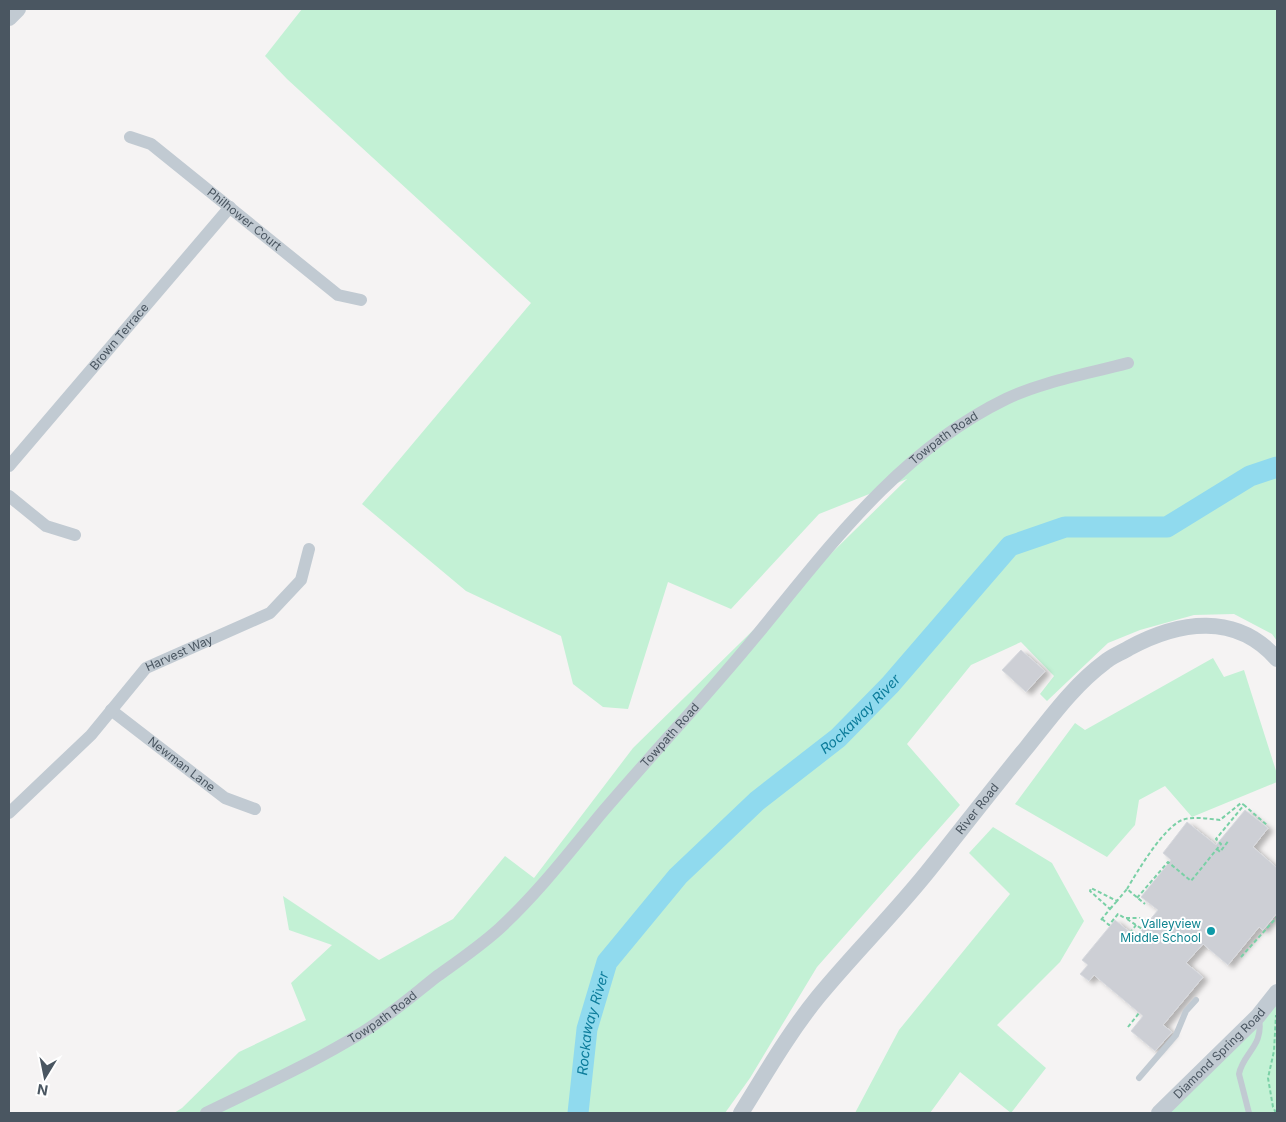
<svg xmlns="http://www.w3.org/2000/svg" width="1286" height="1122" font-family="Inter,sans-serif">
<defs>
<filter id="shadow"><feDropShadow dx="5" dy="3" stdDeviation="2.5" flood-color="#0004"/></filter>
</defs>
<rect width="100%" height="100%" fill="#f5f3f3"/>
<path fill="#c3f1d5" d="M302,9H1277V641L1272,634L1234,614L1194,615L1140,630L1108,643L1047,701L1040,694L1054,676L1021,642L971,665L907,744L960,805L817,967L750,1078L725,1113H174L182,1108L239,1052L306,1020L291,983L332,945L289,930L283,896L379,960L453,919L505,856L534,878L633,748L907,479L819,514L731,609L668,582L628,709L603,707L573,684L561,636L466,591L362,504L531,303L287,79L265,56Z
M1213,658L1224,677L1244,670L1277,774V782L1192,817L1165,786L1139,800L1135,825L1107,857L1015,804L1075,723L1085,730Z
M993,827L1052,863L1084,921L1060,962L997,1025L1046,1068L1011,1113L960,1072L930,1113H855L899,1030L1010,894L969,853Z
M1277,990V1113H1157Z"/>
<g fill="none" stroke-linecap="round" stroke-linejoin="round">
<path stroke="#90daee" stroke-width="4" d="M1276,468L1277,470"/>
<path stroke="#90daee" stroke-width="21" id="s1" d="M578,1113L587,1029L607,962L678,876L757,801L838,738L890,685L1010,546L1065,527H1167L1250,476L1277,467"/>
</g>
<path fill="#cdcfd5" stroke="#d7d9de" filter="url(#shadow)" d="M1021,650L1045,671L1026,692L1002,670Z
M1245,810L1268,828L1253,847L1277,868V913L1263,930L1259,927L1228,965L1203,944L1186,963L1203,977L1163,1025L1172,1032L1155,1051L1131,1031L1143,1016L1094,975L1089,981L1080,974L1088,965L1082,960L1115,920L1136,937L1158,910L1141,897L1171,860L1163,853L1187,822L1216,845Z"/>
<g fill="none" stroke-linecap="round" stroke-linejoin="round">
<path stroke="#7ad0a6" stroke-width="2" stroke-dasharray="4 2.5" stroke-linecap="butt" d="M1217,849L1220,852L1229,840
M1127,889C1137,872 1163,828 1182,820C1193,816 1209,819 1220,820L1241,803L1244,805
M1137,898L1168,862L1191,881L1221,844L1216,839L1244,805L1268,826
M1110,909L1117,901
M1102,919L1109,925L1118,914L1125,918H1142L1154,926L1153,928
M1127,919L1142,929
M1101,920L1110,909L1090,891L1091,888L1117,901L1127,889L1145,904
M1130,933L1136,925
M1241,957L1277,917
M1128,1027L1139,1013
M1276,1113L1273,1107L1268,1078L1274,1051L1276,1015"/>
<path stroke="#c1cad2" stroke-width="6" d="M1139,1078L1176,1035L1186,1011L1196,1000
M1249,1113L1239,1074C1243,1053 1264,1046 1259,1019"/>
<g stroke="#c1cad2" stroke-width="12">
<path id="s2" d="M130,137L151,144L338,295L361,300"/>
<path id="s3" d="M9,466L230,207"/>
<path d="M9,496L46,526L75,535"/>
<path id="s4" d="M111,710L225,798L255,809"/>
<path id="s5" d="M9,813L91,735L146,668L270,613L301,580L309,549"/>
<path id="s6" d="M206,1113C259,1087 313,1063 363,1032C389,1016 412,996 436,977C457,962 479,947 499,929C536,895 568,854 600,815C651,755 706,697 756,636C829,547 899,451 1006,399C1044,381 1087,374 1128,363"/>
</g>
<g stroke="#c1cad2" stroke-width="16">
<path d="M9,18L18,9"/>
<path id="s7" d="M741,1113C766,1073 788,1034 818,997C855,952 897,911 933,865C964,826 995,786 1027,747C1051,717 1074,685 1105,662C1112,656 1121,653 1129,648C1179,621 1236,612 1277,659"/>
<path id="s8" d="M1159,1113L1258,1016L1277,992"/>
</g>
</g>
<circle fill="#0f9aa8" stroke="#fff" stroke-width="2" cx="1211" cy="931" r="5"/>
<g text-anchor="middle" stroke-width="4" stroke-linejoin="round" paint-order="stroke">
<g font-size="12" fill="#4a5661" stroke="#fff">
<text dy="4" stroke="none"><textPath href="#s2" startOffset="142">Philhower Court</textPath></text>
<text dy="4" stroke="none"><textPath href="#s3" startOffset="170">Brown Terrace</textPath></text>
<text dy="4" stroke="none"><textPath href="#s6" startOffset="1011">Towpath Road</textPath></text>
<text dy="4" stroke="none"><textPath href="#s5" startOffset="236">Harvest Way</textPath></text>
<text dy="4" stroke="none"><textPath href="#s6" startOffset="606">Towpath Road</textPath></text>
<text dy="4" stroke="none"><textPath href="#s4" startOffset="89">Newman Lane</textPath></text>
<text dy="4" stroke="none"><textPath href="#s7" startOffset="386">River Road</textPath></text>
<text dy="4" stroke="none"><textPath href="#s6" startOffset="201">Towpath Road</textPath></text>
<text dy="4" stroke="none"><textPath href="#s8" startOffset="85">Diamond Spring Road</textPath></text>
</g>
<g font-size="12" fill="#0d838f" stroke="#fff" text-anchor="end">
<text x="1201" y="928">Valleyview<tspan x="1201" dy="14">Middle School</tspan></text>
</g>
<g font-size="14" font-style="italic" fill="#0c7c9b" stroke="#fff">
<text dy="5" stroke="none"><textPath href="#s1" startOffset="510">Rockaway River</textPath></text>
<text dy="5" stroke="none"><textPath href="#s1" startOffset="91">Rockaway River</textPath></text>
</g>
</g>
<rect width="1286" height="1122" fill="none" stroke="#4a5661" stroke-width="20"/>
<g transform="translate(45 1077) rotate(190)" stroke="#ffffff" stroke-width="4" paint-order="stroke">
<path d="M0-4L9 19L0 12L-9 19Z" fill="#4a5661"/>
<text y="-8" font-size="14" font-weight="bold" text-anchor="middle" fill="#4a5661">N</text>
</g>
</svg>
